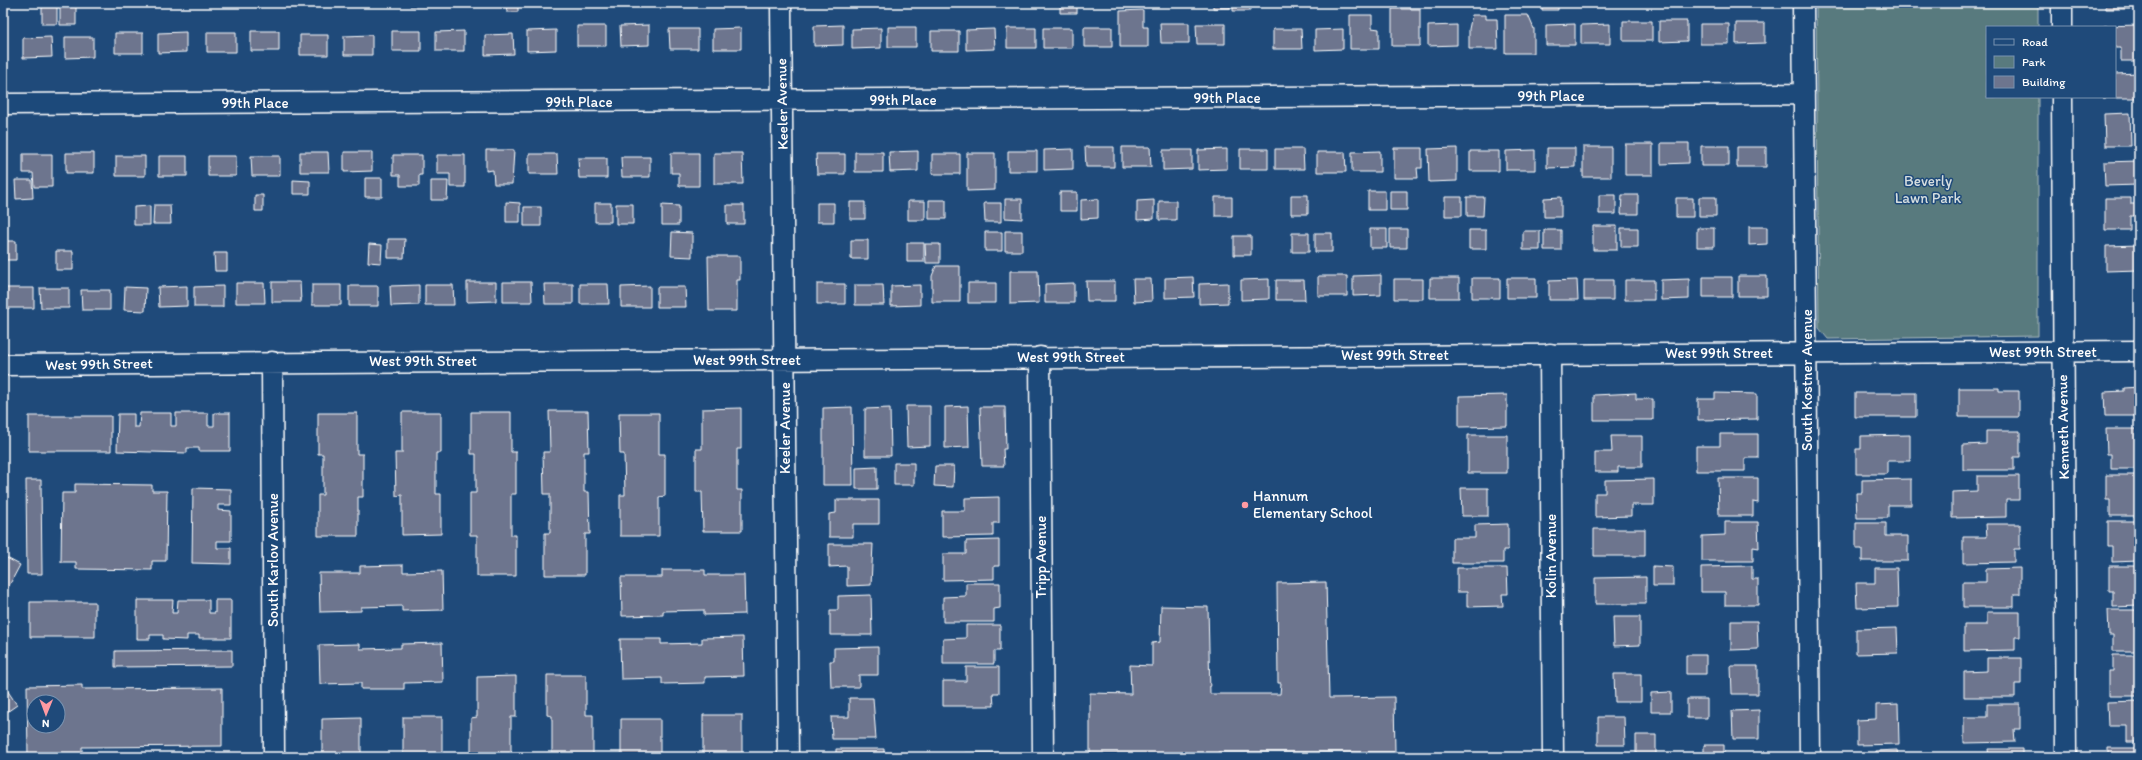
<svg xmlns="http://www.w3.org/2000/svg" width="2142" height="760" font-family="Itim,sans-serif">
<rect width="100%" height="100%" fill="#1f4a7a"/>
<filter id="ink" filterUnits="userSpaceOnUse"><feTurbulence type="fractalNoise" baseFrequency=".025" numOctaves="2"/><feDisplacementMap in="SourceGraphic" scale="8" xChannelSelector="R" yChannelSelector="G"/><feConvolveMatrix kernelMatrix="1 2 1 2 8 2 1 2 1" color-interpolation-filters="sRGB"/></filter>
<g filter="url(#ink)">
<path fill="#597a7e" stroke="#acbcbe" d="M1816,3H2038V27H1987V97H2038V336L1828,339L1819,328Z"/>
<path fill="#6d758e" stroke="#fff" fill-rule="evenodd" d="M410,3H427V6H410Z
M506,3H518V12H507Z
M1060,3H1077V13H1060Z
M1213,3H1230V8H1213Z
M1233,3H1250V11H1233Z
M1542,3H1558V10H1542Z
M2106,3H2139V9H2106Z
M42,5H57V24H42Z
M60,6H76V25H60Z
M1392,9H1420V46H1392Z
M1143,10V27H1148V47H1120V11Z
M1350,15H1372V28L1379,29V49H1350Z
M1472,15H1486V19H1497L1498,49H1469V29Z
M1505,15H1528L1534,29V53H1505Z
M1623,21H1652V41H1623Z
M1659,21H1687V41L1659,42Z
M1160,23H1189V43H1161Z
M1736,23H1765V43L1736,44Z
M1196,24H1225V44H1197Z
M1575,24V45H1546V25Z
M1610,24V44H1581V25Z
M1700,24H1729V44H1700Z
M649,25V45L621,46L620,26Z
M843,25V45L814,46V26Z
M1457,25V45L1428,46V26Z
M2139,25V61H2121V48H2115V27L2104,26Z
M577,26H606V46H577Z
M888,27H916V47H888Z
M1084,27H1112V47H1084Z
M741,28V49H713V29Z
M881,28V48L852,49V29Z
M1007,28H1036V48H1007Z
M1043,28H1072V48H1043Z
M669,29H698V49H670Z
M994,29L995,49L966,50V30Z
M1273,29H1301L1302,49H1273Z
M1343,29V49L1315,50V30Z
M556,30V50L527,51V31Z
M251,31H279V51H251Z
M392,31H421V51H392Z
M464,31V51H436V32Z
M931,31H959V51H931Z
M186,32V52L158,53V33Z
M207,32H236V52H207Z
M115,33H143V53H115Z
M513,34L514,54L485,55V35Z
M300,35H328V55H300Z
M372,35V55H344V36Z
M51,37L52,57L23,58V38Z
M65,37H93V57L65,58Z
M2139,73V98H2103L2115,97V74Z
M2130,113L2131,146H2105L2104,114Z
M1661,143H1689V163L1661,164Z
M1625,144H1653V175H1625Z
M1701,146H1729V166H1701Z
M1085,147H1114V167H1086Z
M1122,147H1150L1151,167H1122Z
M1583,147H1611V177H1583Z
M1737,147H1766V167H1737Z
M1394,148H1422V168H1417L1418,178H1394Z
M1457,148V181L1429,182L1428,149Z
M1547,148H1575V167L1547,168Z
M1073,149V169L1044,170V150Z
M1227,149V169L1198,170V150Z
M1240,149H1268V169H1240Z
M1275,149H1303L1304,169H1275Z
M486,150H514L512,184H494L493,170L486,171Z
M1163,150H1192V169L1163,170Z
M1535,150V170H1506V151Z
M918,151V171L890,172L889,152Z
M1008,151H1037V171H1008Z
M1380,151V172H1352V152Z
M1470,151H1499V171H1470Z
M300,152H328L329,172H300Z
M344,152H372V171L344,172Z
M855,152H883V172H855Z
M1317,152H1345L1346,172H1317Z
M66,153H94V173H66Z
M671,153H699V186H679V173H671Z
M714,153H742L743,184H714Z
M967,153H995V190L967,191Z
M23,154H52V187H34L33,173H23Z
M529,154H557L558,174H529Z
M816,154H845V174H817Z
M932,154H960V174H932Z
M393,155H422V175H419V186H400V175H393Z
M437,155H465V187H450V174H437Z
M116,156H145V176H116Z
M159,156H187V176H159Z
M208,156H236V176H208Z
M251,156H280V176H252Z
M621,157H650V177H622Z
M578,158H607V178H579Z
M2138,161V185L2105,186L2104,162Z
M365,178H382V197H365Z
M15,180H32L33,198L16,199Z
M293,180L310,181V194H293Z
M431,181H448L447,200H431Z
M1368,191H1385V210H1368Z
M1390,191H1407V210H1390Z
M1060,192H1077V211H1060Z
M255,195H263V211H255Z
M1291,195H1308V214H1291Z
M1599,195H1616V214H1599Z
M1622,195H1638V214H1621Z
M1215,197H1232V216H1215Z
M1445,197H1462V216H1445Z
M1467,197H1484L1483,216H1467Z
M1561,197V217H1544V198Z
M1699,197H1716V216H1699Z
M1676,198H1693V217H1676Z
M2105,198H2131V204H2139V216H2130V230H2105Z
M1005,199H1022V219L1005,218Z
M1098,199V218L1081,219V200Z
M929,200H946V219H929Z
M1154,200V219L1137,220V201Z
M908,201H925V220H908Z
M1159,201H1176V220H1159Z
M506,202L520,203V222H506Z
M850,202H865V219H850Z
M595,203H611V222H595Z
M817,203H834V222H817Z
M984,203H1001V222H985Z
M616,204H633V224H616Z
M154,205H170L171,224H153Z
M662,205L679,206V225H662Z
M727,205H744V224H727Z
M150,206V225H134V207Z
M524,207H541V226H524Z
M1593,226H1617V250H1593Z
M1749,227H1767V244L1749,245Z
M1621,228H1638V247H1621Z
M1697,228H1714V247H1697Z
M1370,229H1387V248H1370Z
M1390,229H1407V248H1390Z
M1469,230H1486V249H1469Z
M1544,230H1561V250H1544Z
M1005,231H1022V251H1005Z
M1523,231H1540V250H1523Z
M672,232L692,233V257L671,256Z
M985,232H1002V251H985Z
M1292,233H1309V252H1292Z
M1315,233H1332V252H1315Z
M1234,236H1251V255H1234Z
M388,239H405L404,258H388Z
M851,240H868V259H851Z
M3,241H16V260H3Z
M907,243H924V262H907Z
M369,244L382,245L381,263L368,262Z
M925,244H940V263H926Z
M2139,245V270L2106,271V246Z
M56,251H73V270H56Z
M214,253H227V271H215Z
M708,256H740V280H737V311H709Z
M936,266H960V302H932V276Z
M1010,271H1038L1039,303L1010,304Z
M1381,275V295L1353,296V276Z
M1318,276H1347V296H1318Z
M1738,276H1767V296H1738Z
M1193,277L1194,297L1165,298V278Z
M1703,277H1732V297H1703Z
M1430,278H1459V298H1430Z
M1472,278H1500V298H1472Z
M1507,278H1536V298H1507Z
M1133,279H1151L1152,301L1134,302Z
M1269,279V299L1241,300V280Z
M1394,279H1423V299H1394Z
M1689,279V299L1661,300V280Z
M1276,280H1304L1305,300H1276Z
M1577,280L1578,300H1549V281Z
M1584,280H1613V300H1584Z
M1625,280H1654V300H1625Z
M1086,281H1115V301H1087Z
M272,282H300L301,302H272Z
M467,282H496V301L467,302Z
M503,282H531L532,302H503Z
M236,283H264L265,303H236Z
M968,283H996V303H968Z
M1074,283V303H1045V284Z
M1228,283V303L1199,304V284Z
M544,284H573V304H545Z
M580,284H608L609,304H580Z
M817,284H845V304H817Z
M312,285H341V305H312Z
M419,285V305L391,306L390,286Z
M425,285H453L454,305H425Z
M855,285H883L884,305H855Z
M920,285V305L891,306V286Z
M187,286V306L159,307L158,287Z
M223,286V307H194V287Z
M349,286H378V306H349Z
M650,286V307H621V287Z
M125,287L146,288L145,311L124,310Z
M657,287H685L686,307H657Z
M5,288H34V308H5Z
M40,288H69V308H41Z
M81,290H110V310H82Z
M2139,387V416H2105L2104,392L2124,391V388Z
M1959,388H1999V391H2019V417H1959Z
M1636,393V399H1653V420H1594V395Z
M1715,393L1757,394V419L1698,420V399H1715Z
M1855,393H1916V417H1855Z
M1507,395V426L1459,427V396Z
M906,406H930V446L907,447Z
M968,406L969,447L945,448V407Z
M852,407L853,485H823V408Z
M980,407H1005L1006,449H1003L1004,466H982Z
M741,408V449H737V490H742V531H703L702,492H696V449H702V409Z
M890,408L891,456H865V409Z
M549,411H588L589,452H584V492H589L590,534H585V575H545V533H550V494H544L543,452H550Z
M402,412H441V453H436V494H441V534L402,535V495L396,496L395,453H402Z
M471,412H511V452H516V494H511V535H516V576H477V535H470V493H476V454H471Z
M140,413H171V426H176V413H208V426H214V413H230V451H199V448H187V453L117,451L118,414H134V427H139Z
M318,413H357V454H363V497H358V536H318V495H323V454H318Z
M619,413H659V454H665V496L659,497V536H620V495H625L624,454H620Z
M29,416H111V451H29Z
M2106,429H2138L2139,469H2111V454H2107Z
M1986,431H2020V457H2014V470H1963V445L1986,444Z
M1720,434H1758V458H1745V471H1696V446H1720Z
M1468,435H1507V473H1468Z
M1910,435V461H1887V474H1856V449H1861V436Z
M1611,436H1642V467H1618V472H1595V452H1612Z
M894,463H914V485H894Z
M935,466H954L953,487L934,486Z
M877,467V489H856V468Z
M2106,475H2137L2139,516H2110V500H2106Z
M1977,476H2019V500H2006V517L1952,518V492L1977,491Z
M1718,478H1758V503L1753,502V516H1719Z
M1654,479V505H1631V516L1595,517V493H1605V480Z
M1911,479V505H1888V518H1857L1856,493H1862V480Z
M26,480H41L42,574H27Z
M75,484L152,485V491H167L166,561H152V570L76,569V562H61L62,493H75Z
M193,488L231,489V505H218V510L231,511V541H217V548H231V564L192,563Z
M1461,488H1488V516H1462Z
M999,497V523H993V536L942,537V511H965V498Z
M836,500H879V524H853V537H829V514L836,513Z
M2108,521H2139V561L2112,562V546H2108Z
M1725,522H1758L1759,548L1753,547V561H1702V536L1725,535Z
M1856,523H1886V536H1908V561H1862V549H1856Z
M1508,524V550H1503V563H1452V538H1475V525Z
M1986,524H2020V549H2014V562L1963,563V537H1987Z
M1594,529H1645V556H1594Z
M999,540V566H994V579L943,580V554H966V541Z
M829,544H873L871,585L847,586V566L829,567Z
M3,556L20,565L3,597Z
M403,565V572L442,571L443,610L402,611V606L361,607V611L320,612L319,573H360V566Z
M1653,566L1673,567V586H1653Z
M1752,566V579H1758V605H1725V592H1701V567Z
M2109,566H2139V606L2113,607V591H2109Z
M1457,568H1507L1508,594H1502L1503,606L1467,607V592H1457Z
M1875,568H1897L1898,607L1857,608L1856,583H1875Z
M2020,568V594H2014V607H1963V582H1986V569Z
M662,570H705V575H744L745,614L704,615V610L663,611V615L622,616L621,577H662Z
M1646,577V604H1595V578Z
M1326,582L1329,698L1394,697L1395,752H1218V757H1132V754H1090V693L1131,694L1130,665L1152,666V643L1160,642L1161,606L1208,607L1210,694H1280L1281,683H1278L1277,583Z
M966,583H1000V608L994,609V622H943V597L966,596Z
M871,595L872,635H830V610H838V596Z
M137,600H173L172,613H177L178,600H209V613H215V600H231V638H199V635H187V640L163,639V635H150V639H137Z
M30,602H95V637H30Z
M2108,610H2139V651H2113V635H2109Z
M1987,612H2020V637H2015V650L1964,651V625H1987Z
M1613,617H1640V645L1614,646Z
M1731,621H1757L1758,649L1731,650Z
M966,625H1000V651H994V664H943V639L966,638Z
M1897,628L1898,653L1856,654V629Z
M743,637L744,676L705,677V683L662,684V678L621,679L620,639H661V644L702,643V638Z
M442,643L443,682L404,683V689H361V683L320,684L319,645L360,644V649L401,648V644Z
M878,647V675H859V687H831L830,661H834V648Z
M232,650V666L115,667V651Z
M1686,655H1706V674H1686Z
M2113,655H2139V696H2109V671H2113Z
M1987,658H2021V684H2015V697H1964V672L1987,671Z
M1731,666H1758V694H1732Z
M966,667H999V693H993L994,706H943V681H966Z
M1614,674H1641V702H1615Z
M547,675H586V715H593V757H547L552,756V716L547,715Z
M516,676V717H511V757H471V718L477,717V677Z
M3,684L17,705L4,714L8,719L3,722Z
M82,685V689L222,688V746L82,747V757H28L27,686ZM34,702H58V726H34Z
M1671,692V712H1651V693Z
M849,698H873L876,739H832L831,717H849Z
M1687,699H1707V718H1687Z
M2139,701V742H2127V726H2108L2107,702Z
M1898,704L1899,744L1857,745V720L1876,719V705Z
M1987,704H2020V729H2014L2015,742L1964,743V717H1987Z
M1759,710V739H1733L1732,711Z
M703,715H742V756L697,757L703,756Z
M403,717H442V757H403Z
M1598,717H1624L1625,745H1598Z
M361,718V757H322V719Z
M621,719H660V757H621Z
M1636,735H1656V754H1636Z
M1704,745H1724V757H1704Z
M2108,748H2139V757H2108Z
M836,749H884V757H836Z
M1988,749H2022V757H1989Z
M1897,750L1898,757H1875V751Z
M965,753H999V757H965Z
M1733,755H1759V757H1733Z"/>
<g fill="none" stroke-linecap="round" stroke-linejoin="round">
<defs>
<path id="minor" d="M781,3L788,757
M1803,3L1810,757
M2062,3V27
M2062,97L2066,757
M3,104L1804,94
M1550,354L1553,757
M1040,357L1043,757
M272,362L274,757
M3,365L2139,351"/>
</defs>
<use href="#minor" stroke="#fff" stroke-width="23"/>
<use href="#minor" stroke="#1f4a7a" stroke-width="20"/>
</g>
</g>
<circle fill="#ff9aa2" stroke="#1f4a7a" stroke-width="1.5" cx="1245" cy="505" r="4"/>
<g text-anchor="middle" stroke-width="3" stroke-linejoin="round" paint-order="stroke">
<g font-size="15" fill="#fff" stroke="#1f4a7a">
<text x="1551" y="101">99th Place</text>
<text x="1227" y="103">99th Place</text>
<text x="903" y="105">99th Place</text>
<text x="579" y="107">99th Place</text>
<text x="255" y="108">99th Place</text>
<text transform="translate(782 104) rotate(-91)" y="5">Keeler Avenue</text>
<text x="2043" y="357">West 99th Street</text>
<text x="1719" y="358">West 99th Street</text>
<text x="1395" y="360">West 99th Street</text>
<text x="1071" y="362">West 99th Street</text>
<text x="747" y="365">West 99th Street</text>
<text x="423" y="366">West 99th Street</text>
<text transform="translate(99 364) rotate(-1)" y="5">West 99th Street</text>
<text transform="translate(1807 380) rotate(-90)" y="5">South Kostner Avenue</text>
<text transform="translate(2063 427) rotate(-91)" y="5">Kenneth Avenue</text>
<text transform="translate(785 428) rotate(-90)" y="5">Keeler Avenue</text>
<text transform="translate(1551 556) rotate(-90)" y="5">Kolin Avenue</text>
<text transform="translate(1041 557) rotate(-90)" y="5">Tripp Avenue</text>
<text transform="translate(273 560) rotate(-90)" y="5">South Karlov Avenue</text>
</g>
<g font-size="15" fill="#d6dedf" stroke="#1f4a7a">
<text x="1928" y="186">Beverly<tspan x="1928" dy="17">Lawn Park</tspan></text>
</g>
<g font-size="15" fill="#fff" stroke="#1f4a7a" text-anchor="start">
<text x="1253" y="501">Hannum<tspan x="1253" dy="17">Elementary School</tspan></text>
</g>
</g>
<rect width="2142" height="760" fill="none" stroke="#1f4a7a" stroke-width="16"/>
<rect x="8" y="8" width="2126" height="744" fill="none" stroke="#fff" stroke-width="1.5" filter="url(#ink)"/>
<rect x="1986" y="26" width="130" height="72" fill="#1f4a7a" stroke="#7992af"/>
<rect x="1994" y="39" width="20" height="6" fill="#1f4a7a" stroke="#7992af"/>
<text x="2022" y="46" font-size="12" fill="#ffffff">Road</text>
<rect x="1994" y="56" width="20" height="12" fill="#597a7e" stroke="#7992af"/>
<text x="2022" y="66" font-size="12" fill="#ffffff">Park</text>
<rect x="1994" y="76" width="20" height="12" fill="#6d758e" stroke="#7992af"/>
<text x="2022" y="86" font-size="12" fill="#ffffff">Building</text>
<g transform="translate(46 714) rotate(181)"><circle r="19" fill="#1f4a7a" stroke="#7992af"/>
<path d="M0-3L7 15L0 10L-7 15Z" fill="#ff9aa2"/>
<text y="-6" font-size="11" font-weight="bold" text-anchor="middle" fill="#ffffff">N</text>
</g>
</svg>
